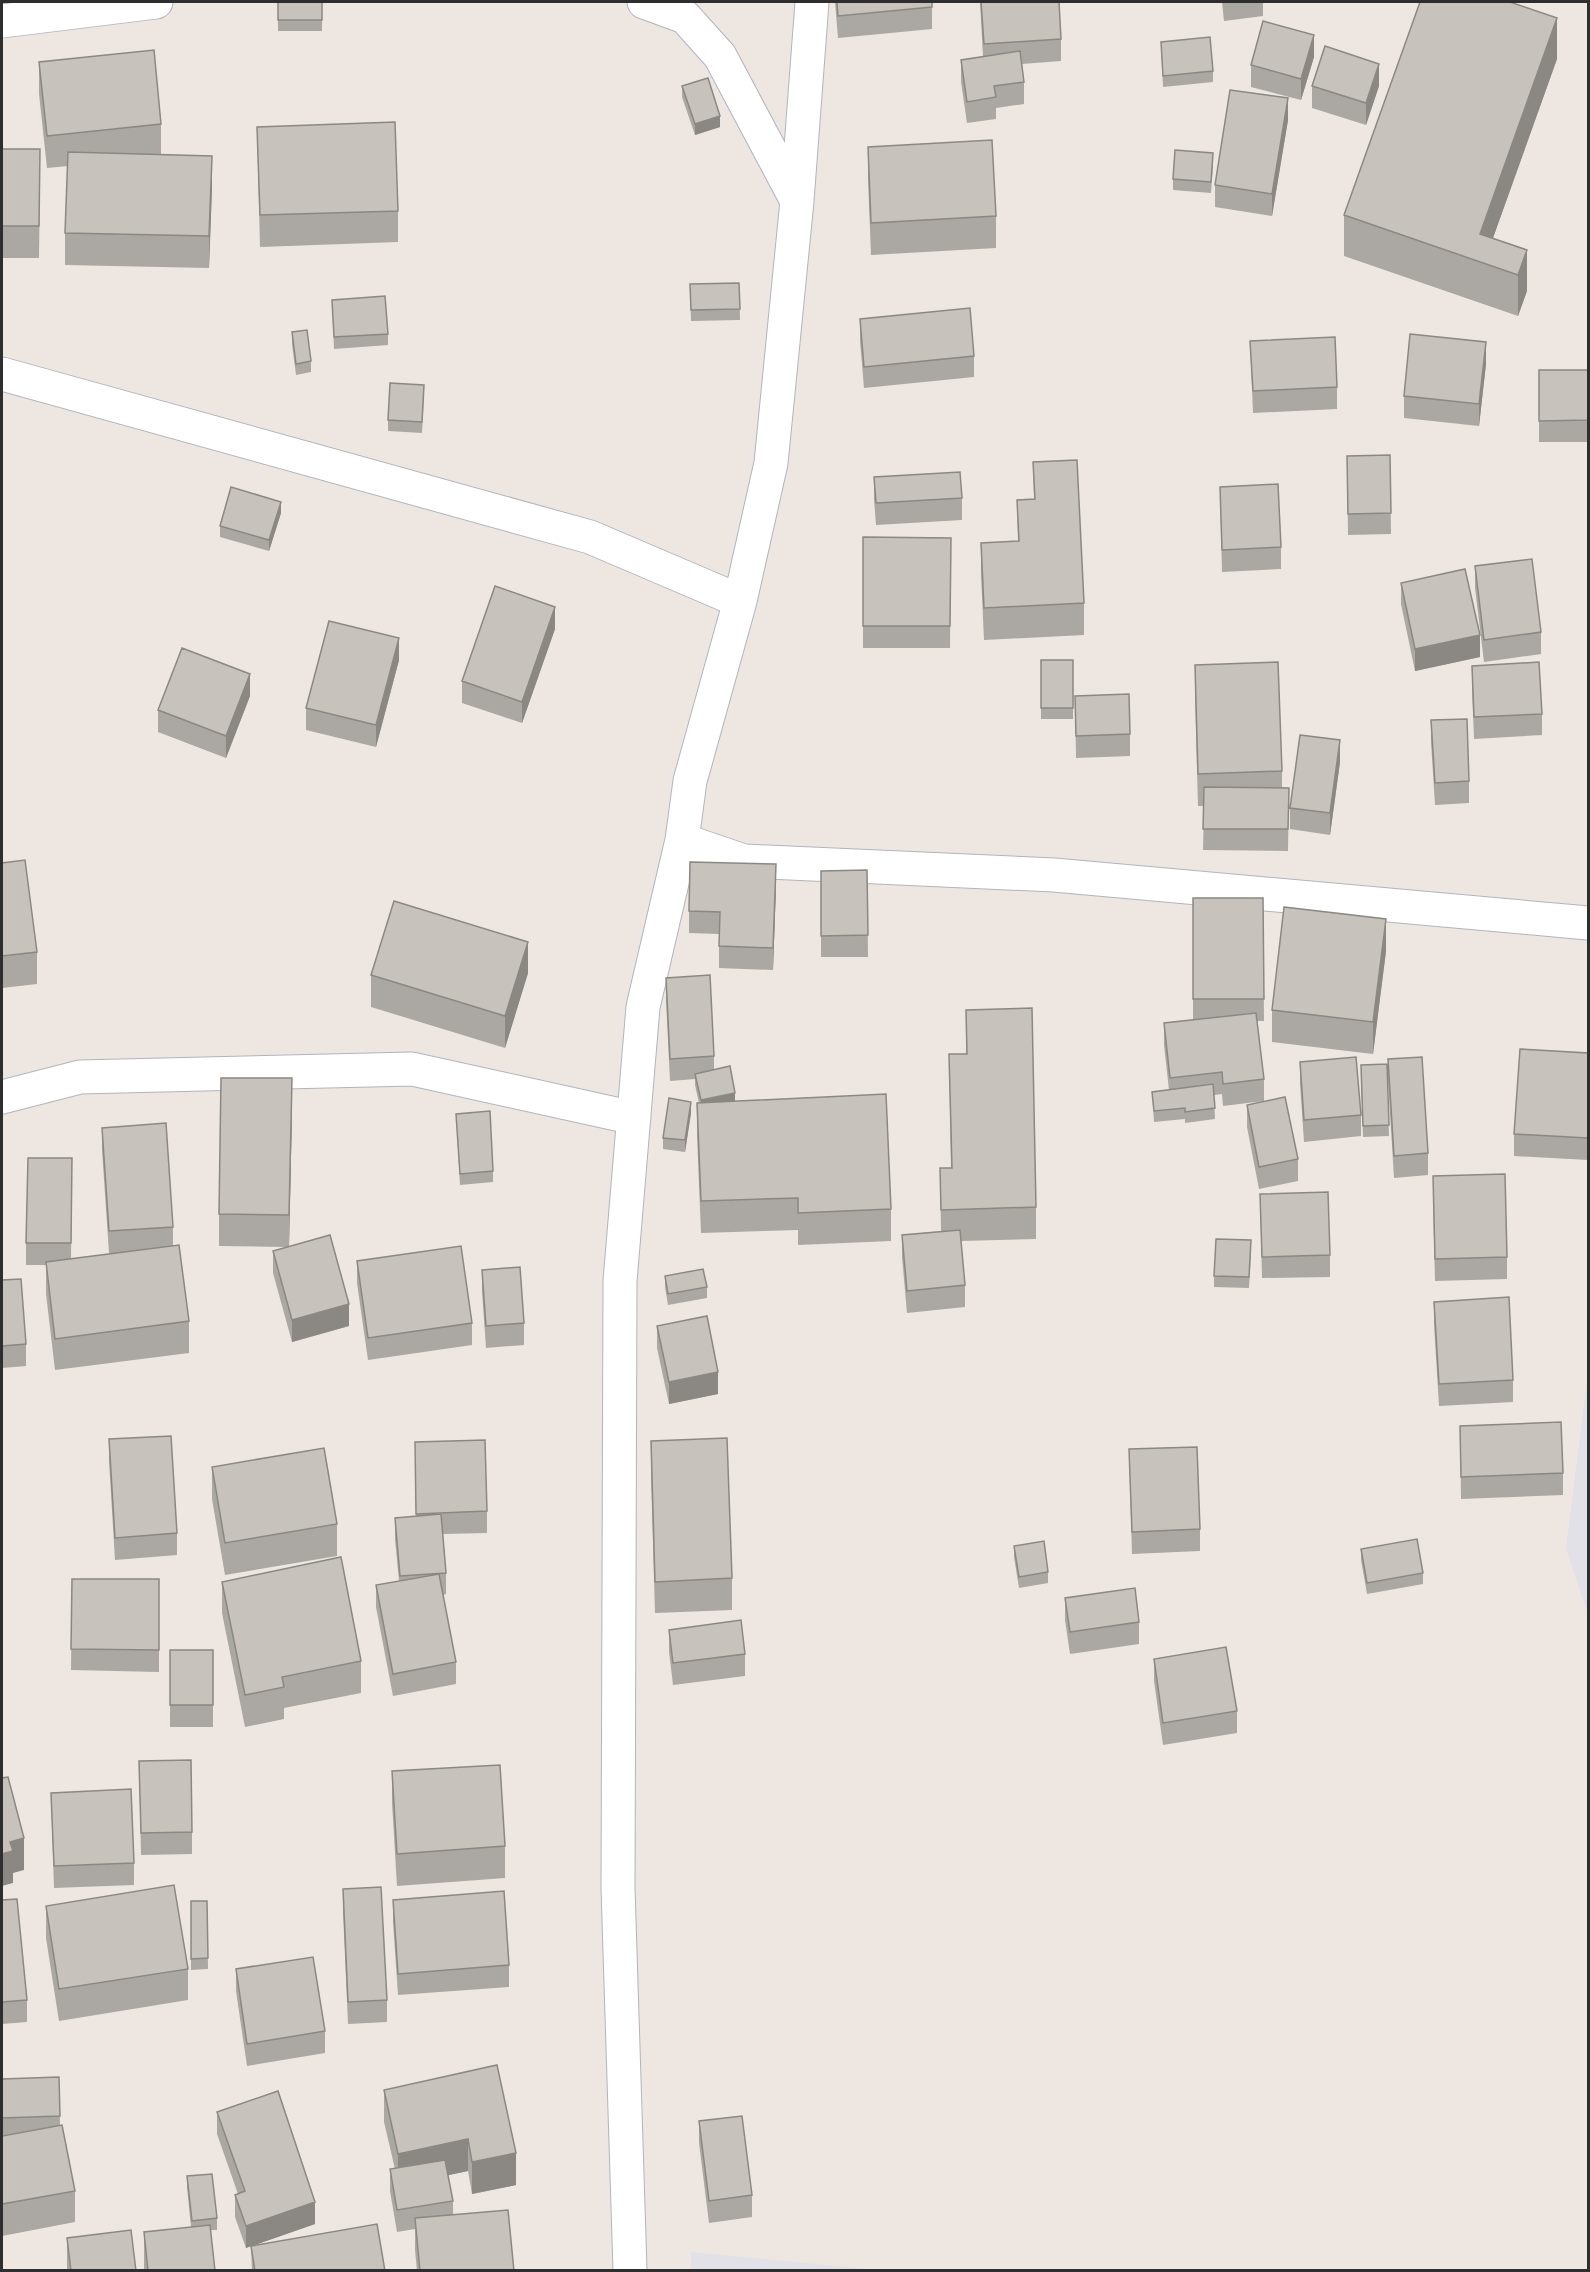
<svg xmlns="http://www.w3.org/2000/svg" width="1590" height="2272" font-family="'Noto Sans',sans-serif">
<rect width="100%" height="100%" fill="#eee7e1"/>
<path fill="#e2e1e7" d="M1588,1373V1614L1566,1549Z
M691,2252L877,2270H691Z"/>
<g fill="none" stroke-linecap="round" stroke-linejoin="round">
<defs>
<path id="minor" d="M644,2L685,17L720,56L797,201
M2,21L156,2
M2,374L590,537L740,601
M682,840L744,861L1054,875L1588,923
M2,1097L80,1077L412,1069L634,1118
M630,2270L618,1888L620,1281L643,1007L682,840L690,781L740,601L771,463L797,201L812,2"/>
</defs>
<use href="#minor" stroke="#b2b4bd" stroke-width="35"/>
<use href="#minor" stroke="#fff" stroke-width="33"/>
</g>
<path fill="#aba7a2" d="M278,2H322V31H278Z
M835,2H932V29L838,38Z
M980,2H1059L1061,39V61L1022,64L1024,82V104L996,108V119L967,123L961,82V60L983,57Z
M1222,2H1263V16L1224,21Z
M1161,42L1213,71V82L1163,87Z
M1314,57L1301,100L1251,87V65Z
M1557,59L1493,238L1527,250V291L1518,316L1344,256V215Z
M39,62L161,124V154L212,188L209,268L65,265V233L68,166L47,168L39,94Z
M682,86L720,127L695,135L682,97Z
M1312,86H1379L1366,125L1312,108Z
M1288,120L1272,216L1215,207V185Z
M257,127L398,211V242L260,247Z
M868,147L996,216V248L871,255L868,179Z
M2,149L40,181L39,258H2Z
M1213,165L1211,193L1173,190V179Z
M739,283L740,320L691,321L690,284Z
M332,300L388,334V345L334,349Z
M860,319L974,356V377L864,388L860,341Z
M292,332L311,361V372L296,375L292,344Z
M1250,341L1337,387V409L1253,413Z
M1486,364L1479,426L1404,418V396Z
M1539,370H1588V442H1539Z
M424,396L422,433L388,431V420Z
M1390,455L1391,534L1348,535L1347,456Z
M1033,462L1084,603V635L984,640L981,575V543L1018,542L1017,500L1034,499Z
M874,477L962,498V520L876,525L874,499Z
M1220,487L1281,547V569L1222,572Z
M281,513L269,551L220,537V526Z
M863,537L951,538L950,648H863Z
M1475,566L1541,632V654L1484,662L1475,588Z
M1401,583L1480,657L1415,671L1401,604Z
M555,629L522,723L462,703V681Z
M399,660L376,747L306,730V708Z
M1041,660H1073V719H1041Z
M1195,665L1282,771V787L1289,788L1288,851L1203,850L1204,806H1198L1195,697Z
M1472,666L1542,714V735L1474,739L1472,688Z
M250,696L226,758L158,732V710Z
M1075,696L1130,734V756L1076,758Z
M1431,720L1469,781V803L1435,805L1431,742Z
M1340,762L1330,835L1290,829V808Z
M2,863L37,952V984L2,988Z
M867,870L868,957H821V871Z
M776,886L773,970L719,968V934L689,933V911Z
M1193,898H1263L1264,1021H1257L1264,1079V1101L1223,1106L1222,1094L1214,1095L1215,1119L1185,1123V1119L1154,1122L1152,1092L1169,1090L1164,1045V1023L1193,1020Z
M1386,951L1373,1054L1272,1042V1010Z
M528,973L505,1048L371,1007V975Z
M666,978L714,1056V1069L735,1101L891,1209V1241L798,1245V1230L701,1233L697,1135V1103H699L695,1085V1079L670,1081L666,1000Z
M966,1010L1036,1207V1239L961,1241L965,1285V1307L907,1313L902,1257V1235L941,1231L940,1168H951L949,1054H966Z
M1588,1053V1160L1514,1156V1134Z
M1388,1059L1428,1153V1175L1394,1178L1388,1081Z
M1300,1062L1361,1115V1136L1304,1142L1300,1084Z
M1387,1064L1389,1136L1363,1137L1361,1076Z
M1247,1105L1298,1159V1181L1259,1189L1247,1127Z
M292,1110L289,1246L349,1326L292,1342L273,1273V1251L288,1247L219,1246V1214Z
M691,1113L685,1152L663,1149V1138Z
M456,1114L493,1171V1182L460,1185Z
M102,1128L173,1227V1245L189,1321V1353L55,1370L46,1294V1265H26V1243L72,1158L71,1259L118,1253H109L102,1150Z
M1260,1194L1330,1255V1277L1262,1278Z
M1433,1198L1507,1257V1279L1435,1281Z
M1251,1252L1249,1288L1214,1287V1276Z
M357,1261L472,1323V1345L368,1360L357,1283Z
M482,1270L524,1323V1345L486,1348L482,1292Z
M665,1276L707,1287V1298L668,1305L665,1287Z
M2,1280L26,1344V1366L2,1368Z
M1434,1302L1513,1380V1402L1439,1406L1434,1324Z
M657,1326L718,1394L669,1404L657,1348Z
M1460,1426L1563,1473V1495L1461,1499Z
M109,1439L177,1533V1555L115,1560L109,1461Z
M651,1441L732,1578V1610L655,1613L651,1473Z
M415,1442L487,1511V1533L443,1534L446,1573V1594L443,1595L456,1662V1684L393,1696L376,1607V1585L399,1581L395,1539V1518L416,1516Z
M1129,1449L1200,1529V1551L1132,1554Z
M212,1467L337,1524V1556L225,1575L212,1499Z
M1014,1546L1048,1572V1583L1019,1588L1014,1557Z
M1361,1549L1423,1573V1584L1367,1594L1361,1560Z
M72,1579H159V1672L71,1670Z
M222,1582L361,1661V1693L284,1708V1719L245,1727L222,1613Z
M1065,1598L1139,1622V1644L1070,1654L1065,1620Z
M669,1630L745,1654V1676L673,1685L669,1652Z
M170,1650H213V1727H170Z
M1154,1659L1237,1711V1733L1163,1745L1154,1681Z
M139,1761L192,1832V1854L141,1855Z
M392,1771L505,1846V1878L397,1886L392,1803Z
M51,1793L134,1863V1885L54,1888Z
M343,1889L387,2000V2022L348,2024L343,1911Z
M2,1900L27,2000V2022L2,2024Z
M393,1900L509,1965V1987L398,1995L393,1922Z
M191,1901H207L208,1969L191,1970Z
M46,1906L188,1969V2000L59,2021L46,1938Z
M236,1969L325,2031V2053L247,2066L236,1991Z
M497,2065L516,2185L472,2194L468,2171L448,2175L453,2201V2215L514,2271H417L415,2250V2229L397,2232L390,2191V2169H395L384,2122V2090Z
M59,2077L60,2125L75,2191V2222L2,2236V2079Z
M217,2112L315,2224L252,2246L385,2271H252L251,2246L246,2248L235,2217V2195L238,2194L217,2134Z
M699,2121L752,2195V2217L709,2223L699,2143Z
M187,2176L217,2218V2230H210L215,2271H144V2232L191,2227L187,2187Z
M67,2238L136,2271H67Z"/>
<path fill="#8b8884" d="M1557,18V59L1484,263L1480,234Z
M1314,35V57L1301,100V79Z
M1379,64V86L1366,125V103Z
M1288,98V120L1272,216V194Z
M720,116V127L695,135V124Z
M212,156V188L209,268V236Z
M1527,250V291L1518,316V275Z
M1486,342V364L1479,426V404Z
M281,502V513L269,551V540Z
M555,607V629L522,723V702Z
M1480,635V657L1415,671V649Z
M399,638V660L376,747V725Z
M250,674V696L226,758V736Z
M1340,740V762L1330,835V813Z
M776,864V886L773,970V948Z
M1386,919V951L1373,1054V1022Z
M528,942V973L505,1048V1016Z
M292,1078V1110L289,1247V1215Z
M735,1093V1104L701,1111V1100Z
M691,1102V1113L685,1152V1140Z
M349,1304V1326L292,1342V1320Z
M718,1372V1394L669,1404V1382Z
M24,1838V1870L13,1873V1883L2,1886V1854L10,1842Z
M468,2139V2171L398,2186V2154Z
M516,2153V2185L472,2194V2162Z
M315,2202V2224L246,2248V2226Z"/>
<path fill="#c7c2bc" stroke="#8b8884" stroke-width="1.5" d="M278,2H322V20H278Z
M837,2H932V7L838,16Z
M981,2H1059L1061,39L984,44Z
M1420,2H1510L1557,18L1480,234L1527,250L1518,275L1344,215Z
M1263,21L1314,35L1301,79L1251,65Z
M1210,37L1213,71L1163,76L1161,42Z
M1325,46L1379,64L1366,103L1312,86Z
M154,50L161,124L47,136L39,62Z
M1020,51L1024,82L994,86L996,97L967,102L961,60Z
M708,78L720,116L695,124L682,86Z
M1230,90L1288,98L1272,194L1215,185Z
M395,122L398,211L260,215L257,127Z
M992,140L996,216L871,223L868,147Z
M2,149H40L39,226H2Z
M1175,150L1213,153L1211,182L1173,179Z
M68,152L212,156L209,236L65,233Z
M739,283L740,309L691,310L690,284Z
M385,296L388,334L334,337L332,300Z
M970,308L974,356L864,367L860,319Z
M307,330L311,361L296,364L292,332Z
M1410,334L1486,342L1479,404L1404,396Z
M1335,337L1337,387L1253,391L1250,341Z
M1539,370H1588V420L1539,421Z
M390,383L424,385L422,422L388,420Z
M1390,455L1391,513L1348,514L1347,456Z
M1077,460L1084,603L984,608L981,543L1019,541L1017,500L1035,499L1033,462Z
M960,472L962,498L876,503L874,477Z
M1278,484L1281,547L1222,550L1220,487Z
M231,487L281,502L269,540L220,526Z
M863,537L951,538L950,626H863Z
M1532,559L1541,632L1484,640L1475,566Z
M1465,569L1480,635L1415,649L1401,583Z
M495,586L555,607L522,702L462,681Z
M329,621L399,638L376,725L306,708Z
M182,648L250,674L226,736L158,710Z
M1041,660H1073V708H1041Z
M1278,662L1282,771L1198,774L1195,665Z
M1539,662L1542,714L1474,717L1472,666Z
M1129,694L1130,734L1076,736L1075,696Z
M1467,719L1469,781L1435,783L1431,720Z
M1300,735L1340,740L1330,813L1290,808Z
M1204,787L1289,788L1288,829H1203Z
M25,860L37,952L2,956V863Z
M690,862L776,864L773,948L719,946L720,912L689,911Z
M867,870L868,935L821,936V871Z
M1193,898H1263L1264,999H1193Z
M394,901L528,942L505,1016L371,975Z
M1284,907L1386,919L1373,1022L1272,1010Z
M710,975L714,1056L670,1059L666,978Z
M1032,1008L1036,1207L941,1210L940,1168H952L949,1054H967L966,1010Z
M1256,1013L1264,1079L1223,1084L1222,1072L1170,1078L1164,1023Z
M1520,1049L1588,1053V1138L1514,1134Z
M1356,1057L1361,1115L1304,1120L1300,1062Z
M1422,1057L1428,1153L1394,1156L1388,1059Z
M1387,1064L1389,1125L1363,1126L1361,1065Z
M730,1066L735,1093L701,1100L695,1074Z
M221,1078H292L289,1215L219,1214Z
M1213,1084L1215,1108L1185,1112V1108L1154,1111L1152,1092Z
M886,1094L891,1209L798,1213V1198L701,1201L697,1103Z
M1285,1097L1298,1159L1259,1167L1247,1105Z
M669,1098L691,1102L685,1140L663,1138Z
M490,1111L493,1171L460,1174L456,1114Z
M166,1123L173,1227L109,1231L102,1128Z
M28,1158H72L71,1243H26Z
M1505,1174L1507,1257L1435,1259L1433,1176Z
M1328,1192L1330,1255L1262,1257L1260,1194Z
M960,1230L965,1285L907,1291L902,1235Z
M330,1235L349,1304L292,1320L273,1251Z
M1216,1239L1251,1240L1249,1277L1214,1276Z
M179,1245L189,1321L55,1339L46,1262Z
M461,1246L472,1323L368,1338L357,1261Z
M520,1267L524,1323L486,1326L482,1270Z
M703,1269L707,1287L668,1294L665,1276Z
M21,1279L26,1344L2,1346V1280Z
M1509,1297L1513,1380L1439,1384L1434,1302Z
M707,1316L718,1372L669,1382L657,1326Z
M1561,1422L1563,1473L1461,1477L1460,1426Z
M171,1436L177,1533L115,1538L109,1439Z
M727,1438L732,1578L655,1582L651,1441Z
M485,1440L487,1511L416,1514L415,1442Z
M1197,1447L1200,1529L1132,1532L1129,1449Z
M324,1448L337,1524L225,1543L212,1467Z
M441,1514L446,1573L400,1576L395,1518Z
M1417,1539L1423,1573L1367,1583L1361,1549Z
M1044,1541L1048,1572L1019,1577L1014,1546Z
M341,1557L361,1661L282,1677L284,1687L245,1695L222,1582Z
M439,1574L456,1662L393,1674L376,1585Z
M72,1579H159V1650L71,1649Z
M1135,1588L1139,1622L1070,1632L1065,1598Z
M741,1620L745,1654L673,1663L669,1630Z
M1226,1647L1237,1711L1163,1723L1154,1659Z
M170,1650H213V1705H170Z
M191,1760L192,1832L141,1833L139,1761Z
M500,1765L505,1846L397,1854L392,1771Z
M8,1777L24,1838L10,1842L13,1851L2,1854V1778Z
M131,1789L134,1863L54,1866L51,1793Z
M174,1885L188,1969L59,1989L46,1906Z
M381,1887L387,2000L348,2002L343,1889Z
M504,1891L509,1965L398,1974L393,1900Z
M17,1899L27,2000L2,2002V1900Z
M191,1901H207L208,1958L191,1959Z
M313,1957L325,2031L247,2044L236,1969Z
M497,2065L516,2153L472,2162L468,2139L398,2154L384,2090Z
M59,2077L60,2116L2,2118V2079Z
M278,2091L315,2202L246,2226L235,2195L245,2191L217,2112Z
M742,2116L752,2195L709,2201L699,2121Z
M62,2125L75,2191L2,2204V2136Z
M445,2160L453,2201L397,2210L390,2169Z
M212,2174L217,2218L192,2221L187,2176Z
M508,2210L514,2271H420L415,2218Z
M377,2224L385,2271H255L251,2246Z
M210,2225L215,2271H148L144,2232Z
M131,2230L136,2271H71L67,2238Z"/>
<rect width="1590" height="2272" fill="none" stroke="#2e2e2e" stroke-width="6"/>
</svg>
